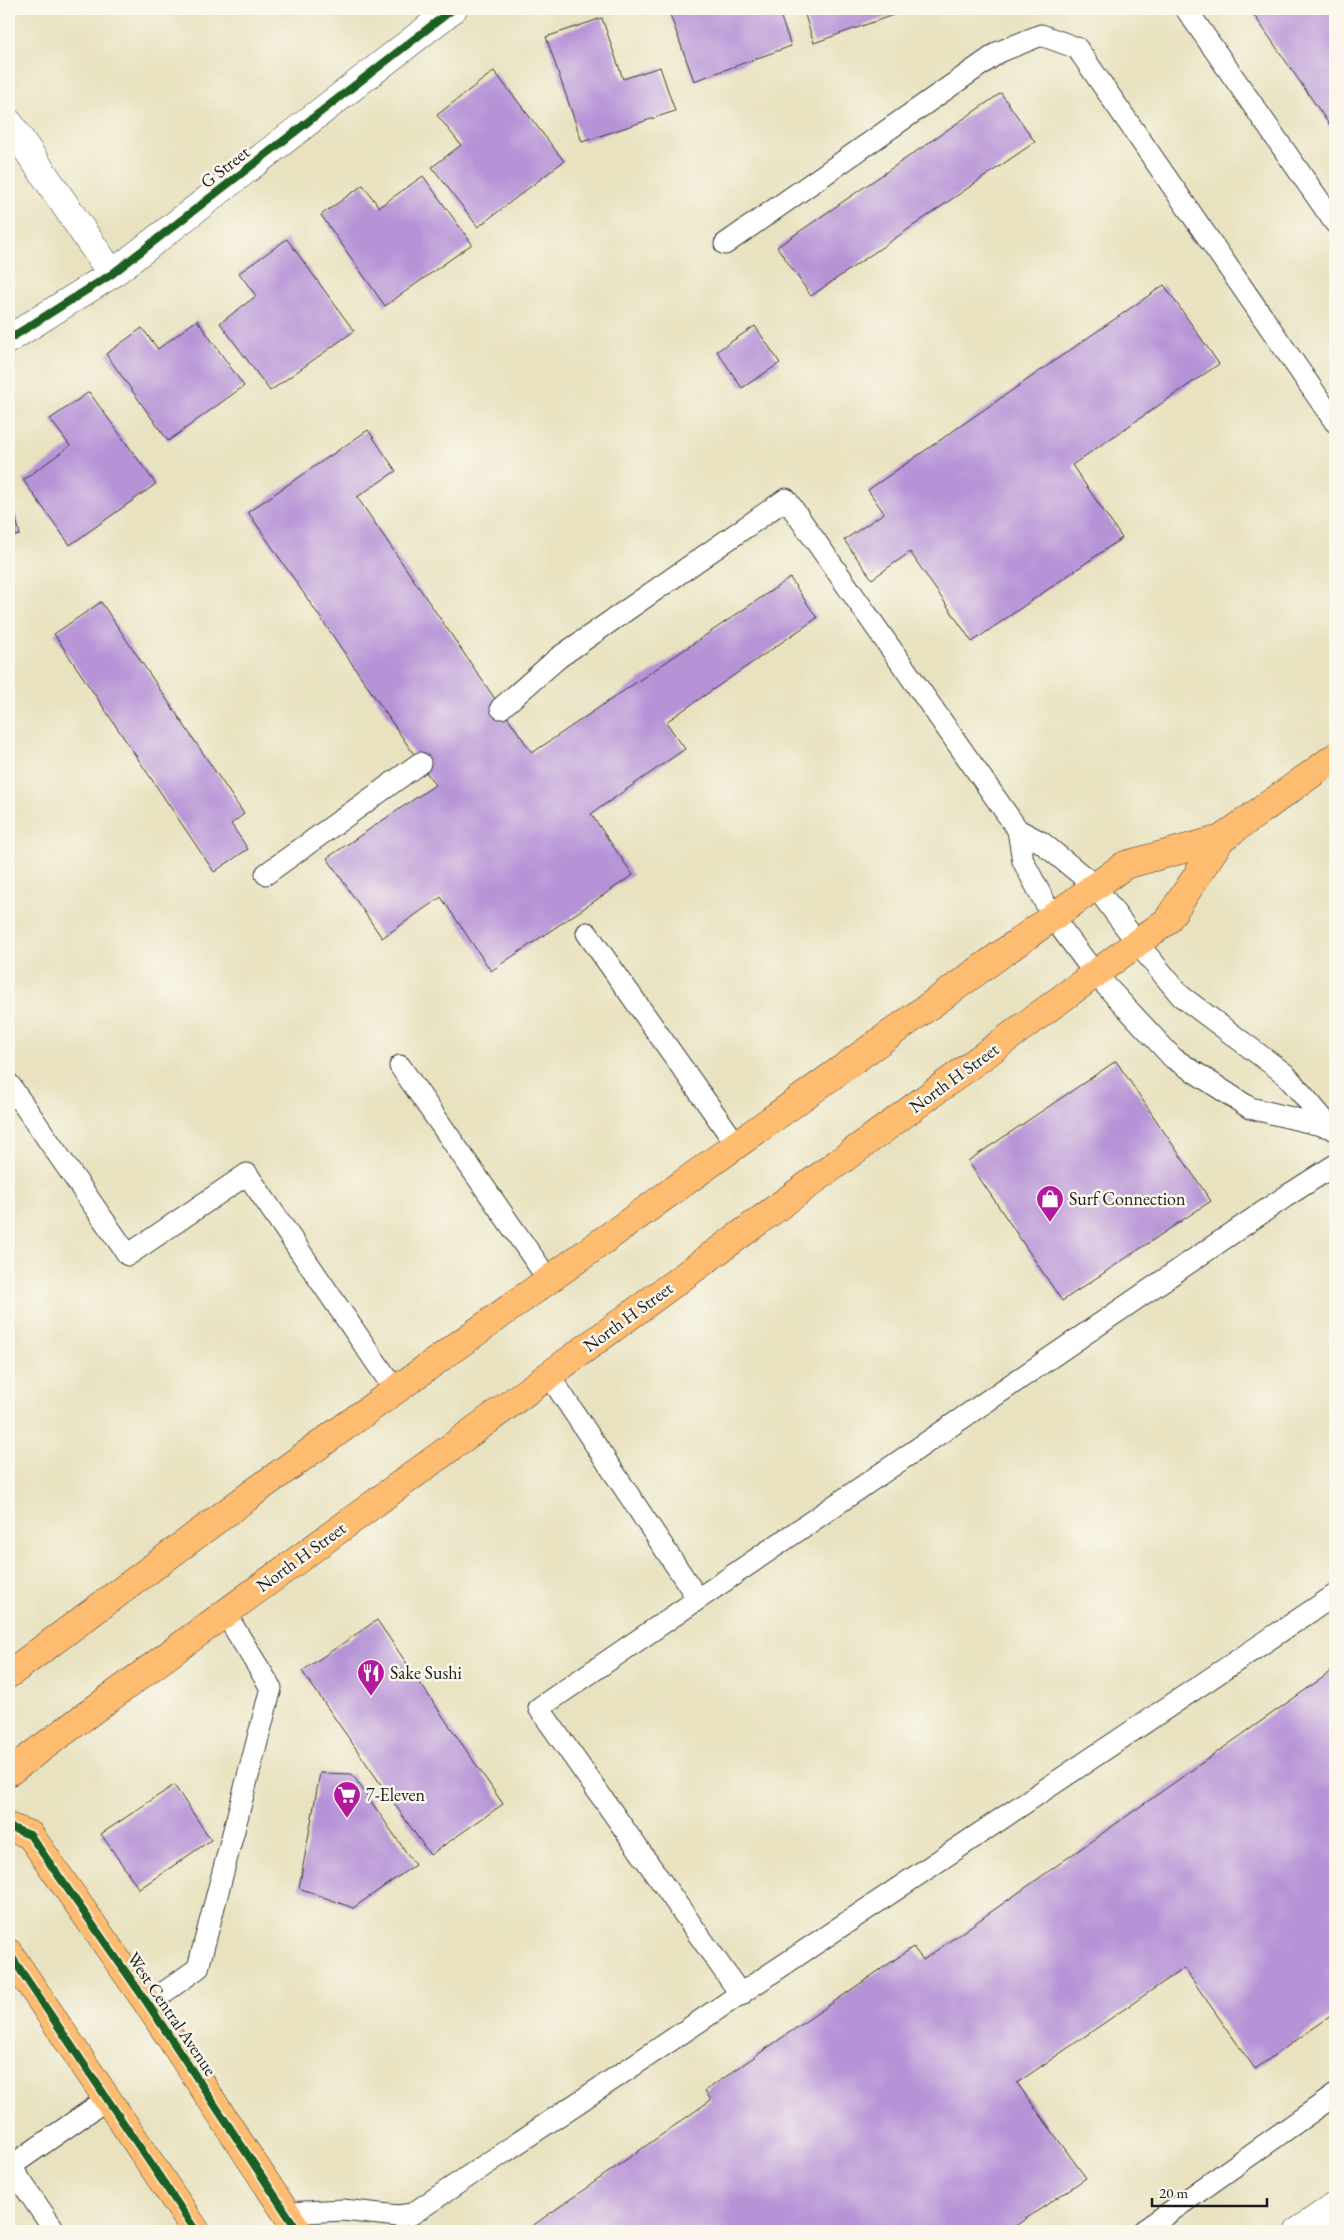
<svg xmlns="http://www.w3.org/2000/svg" width="1344" height="2240" font-family="'EB Garamond',serif">
<rect width="100%" height="100%" fill="#fbf7ec"/>
<filter id="ink" filterUnits="userSpaceOnUse"><feTurbulence type="fractalNoise" baseFrequency=".02" numOctaves="2"/><feDisplacementMap in="SourceGraphic" scale="10" xChannelSelector="R" yChannelSelector="G"/><feConvolveMatrix kernelMatrix="1 2 1 2 8 2 1 2 1" color-interpolation-filters="sRGB"/></filter>
<filter id="wash" filterUnits="userSpaceOnUse"><feTurbulence type="fractalNoise" baseFrequency=".0096" numOctaves="4" result="noise"/><feDisplacementMap in="SourceGraphic" scale="20" xChannelSelector="R" yChannelSelector="G"/><feGaussianBlur stdDeviation="1.12" result="paint"/><feColorMatrix in="noise" values="0 0 0 0 0 0 0 0 0 0 0 0 0 0 0 0 0 1.4 0 .05"/><feComposite in="paint" operator="in"/></filter>
<g filter="url(#wash)">
<rect width="100%" height="100%" fill="#e8e2c0"/>
<g id="blocks">
<path fill="#b693d7" d="M668,9H778L791,46L694,81Z
M803,9H910L814,43Z
M1250,9H1335V133Z
M602,18L623,79L660,67L675,111L582,142L546,37Z
M494,71L564,161L478,227L432,167L461,145L437,115Z
M1001,93L1035,142L811,296L777,247Z
M423,176L472,244L385,306L321,215L363,185L379,207Z
M287,239L354,331L270,391L220,323L256,296L239,273Z
M1164,285L1219,364L1072,465L1122,538L972,642L910,552L872,579L844,540L884,513L868,490Z
M197,320L244,386L168,441L106,354L142,328L158,349Z
M755,326L780,363L742,388L717,351Z
M89,392L156,484L70,545L23,480L70,446L50,419Z
M368,430L396,471L357,497L532,753L790,578L817,618L666,722L685,749L591,814L633,875L491,971L441,897L382,938L327,858L435,785L248,512Z
M9,489L20,535L9,537Z
M101,602L244,814L231,824L248,849L214,872L54,634Z
M1116,1061L1211,1201L1062,1301L968,1161Z
M377,1620L503,1804L430,1855L302,1671Z
M1335,1669V2013L1255,2069L1184,1968L1017,2083L1086,2178L1008,2231H525L711,2100L705,2091L913,1947L923,1960Z
M320,1773L352,1774L415,1865L353,1908L299,1888Z
M174,1785L211,1840L139,1889L101,1834Z"/>
</g>
</g>
<g filter="url(#ink)">
<use href="#blocks" fill-opacity="0" stroke="#3b3a35" stroke-width="1"/>
<g fill="none" stroke-linecap="round" stroke-linejoin="round">
<defs>
<path id="lane" d="M1186,9L1335,223
M725,244L999,52L1041,35L1077,48L1335,422
M501,708L558,658L786,499L1018,830L1023,861L1052,916L1096,975L1173,1058L1250,1108L1329,1127
M1018,830L1041,842L1095,886L1138,944L1181,996L1285,1074L1332,1129
M266,874L420,763
M587,933L736,1144
M400,1066L548,1279
M9,1084L128,1255L247,1174L395,1390
M549,1375L698,1599
M741,1995L539,1708L1285,1197L1335,1165
M148,2004L198,1968L271,1688L225,1613
M9,2164L55,2231
M11,2166L107,2099
M286,2213L343,2210L398,2216L412,2214L1335,1595
M1143,2231L1335,2095"/>
<path id="street" d="M9,123L112,274
M9,339L112,274L453,9
M1299,2231L1335,2206"/>
<path id="primary" d="M9,1827L30,1835L148,2004L298,2231
M9,1953L196,2231"/>
<path id="highway" d="M9,1674L261,1487L1125,865L1221,839L1335,757
M9,1772L1167,921L1221,839"/>
</defs>
<use href="#lane" stroke="#3b3a35" stroke-width="23"/>
<use href="#street" stroke="#3b3a35" stroke-width="29"/>
<use href="#primary" stroke="#3b3a35" stroke-width="29"/>
<use href="#highway" stroke="#3b3a35" stroke-width="29"/>
<use href="#lane" stroke="#fff" stroke-width="21"/>
<use href="#street" stroke="#fff" stroke-width="28"/>
<use href="#primary" stroke="#febc70" stroke-width="28"/>
<use href="#highway" stroke="#febc70" stroke-width="28"/>
<defs>
<path id="cycleway" d="M9,339L112,274L453,9
M9,1827L30,1835L148,2004L298,2231
M9,1953L196,2231"/>
</defs>
<use href="#cycleway" stroke="#fbf7ec" stroke-width="11"/>
<use href="#cycleway" stroke="#1b5e20" stroke-width="8"/>
</g>
</g>
<defs>
<symbol id="shop-pin" viewBox="-11 -11 22 30"><path d="M0 17L-7.5 6A9.5 9.5 0 1 1 7.5 6Z" fill="#b5179e" stroke="#fbf7ec"/><path d="M-5-2.5h2.3a2.7 3.5 0 0 1 5.4 0H5L5.5 6h-11ZM-1.5-2.5h3a1.5 2.3 0 0 0-3 0Z" fill="#fff"/></symbol>
<symbol id="restaurant-pin" viewBox="-11 -11 22 30"><path d="M0 17L-7.5 6A9.5 9.5 0 1 1 7.5 6Z" fill="#b5179e" stroke="#fbf7ec"/><path d="M-5-6h1v4h1v-4h1v4h1v-4h1v5L-1.5 .5V6h-2V.5L-5-1ZM5-6V6H3V1.5H1.5Q1.5-4 5-6Z" fill="#fff"/></symbol>
<symbol id="supermarket-pin" viewBox="-11 -11 22 30"><path d="M0 17L-7.5 6A9.5 9.5 0 1 1 7.5 6Z" fill="#b5179e" stroke="#fbf7ec"/><path d="M-6-5.5h2.5l.6 2H6L4.5 2H-2.5L-4.4-4H-6ZM-1.5 3.2a1.3 1.3 0 1 0 .1 0ZM3 3.2a1.3 1.3 0 1 0 .1 0Z" fill="#fff"/></symbol>
</defs>
<g fill-rule="evenodd">
<use href="#shop-pin" x="1034" y="1183" width="32" height="43"/>
<use href="#restaurant-pin" x="355" y="1657" width="32" height="43"/>
<use href="#supermarket-pin" x="331" y="1779" width="32" height="43"/>
</g>
<g text-anchor="middle" stroke-width="5" stroke-linejoin="round" paint-order="stroke">
<g font-size="18" fill="#1c1c1c" stroke="#fbf7ec">
<text transform="translate(225 167) rotate(-38)" y="6">G Street</text>
<text transform="translate(954 1078) rotate(-36)" y="6">North H Street</text>
<text transform="translate(628 1317) rotate(-36)" y="6">North H Street</text>
<text transform="translate(301 1557) rotate(-36)" y="6">North H Street</text>
<text transform="translate(172 2014) rotate(56)" y="6">West Central Avenue</text>
</g>
<g font-size="18" fill="#1c1c1c" stroke="#fbf7ec" text-anchor="start">
<text x="1069" y="1205">Surf Connection</text>
<text x="390" y="1679">Sake Sushi</text>
<text x="366" y="1801">7-Eleven</text>
</g>
</g>
<rect width="1344" height="2240" fill="none" stroke="#fbf7ec" stroke-width="30"/>
<path d="M1152 2198v8h115v-8" fill="none" stroke="#1c1c1c" stroke-width="2.5"/>
<text x="1159" y="2198" font-size="15" fill="#1c1c1c" stroke="#fbf7ec" stroke-width="4" paint-order="stroke">20 m</text>
</svg>
